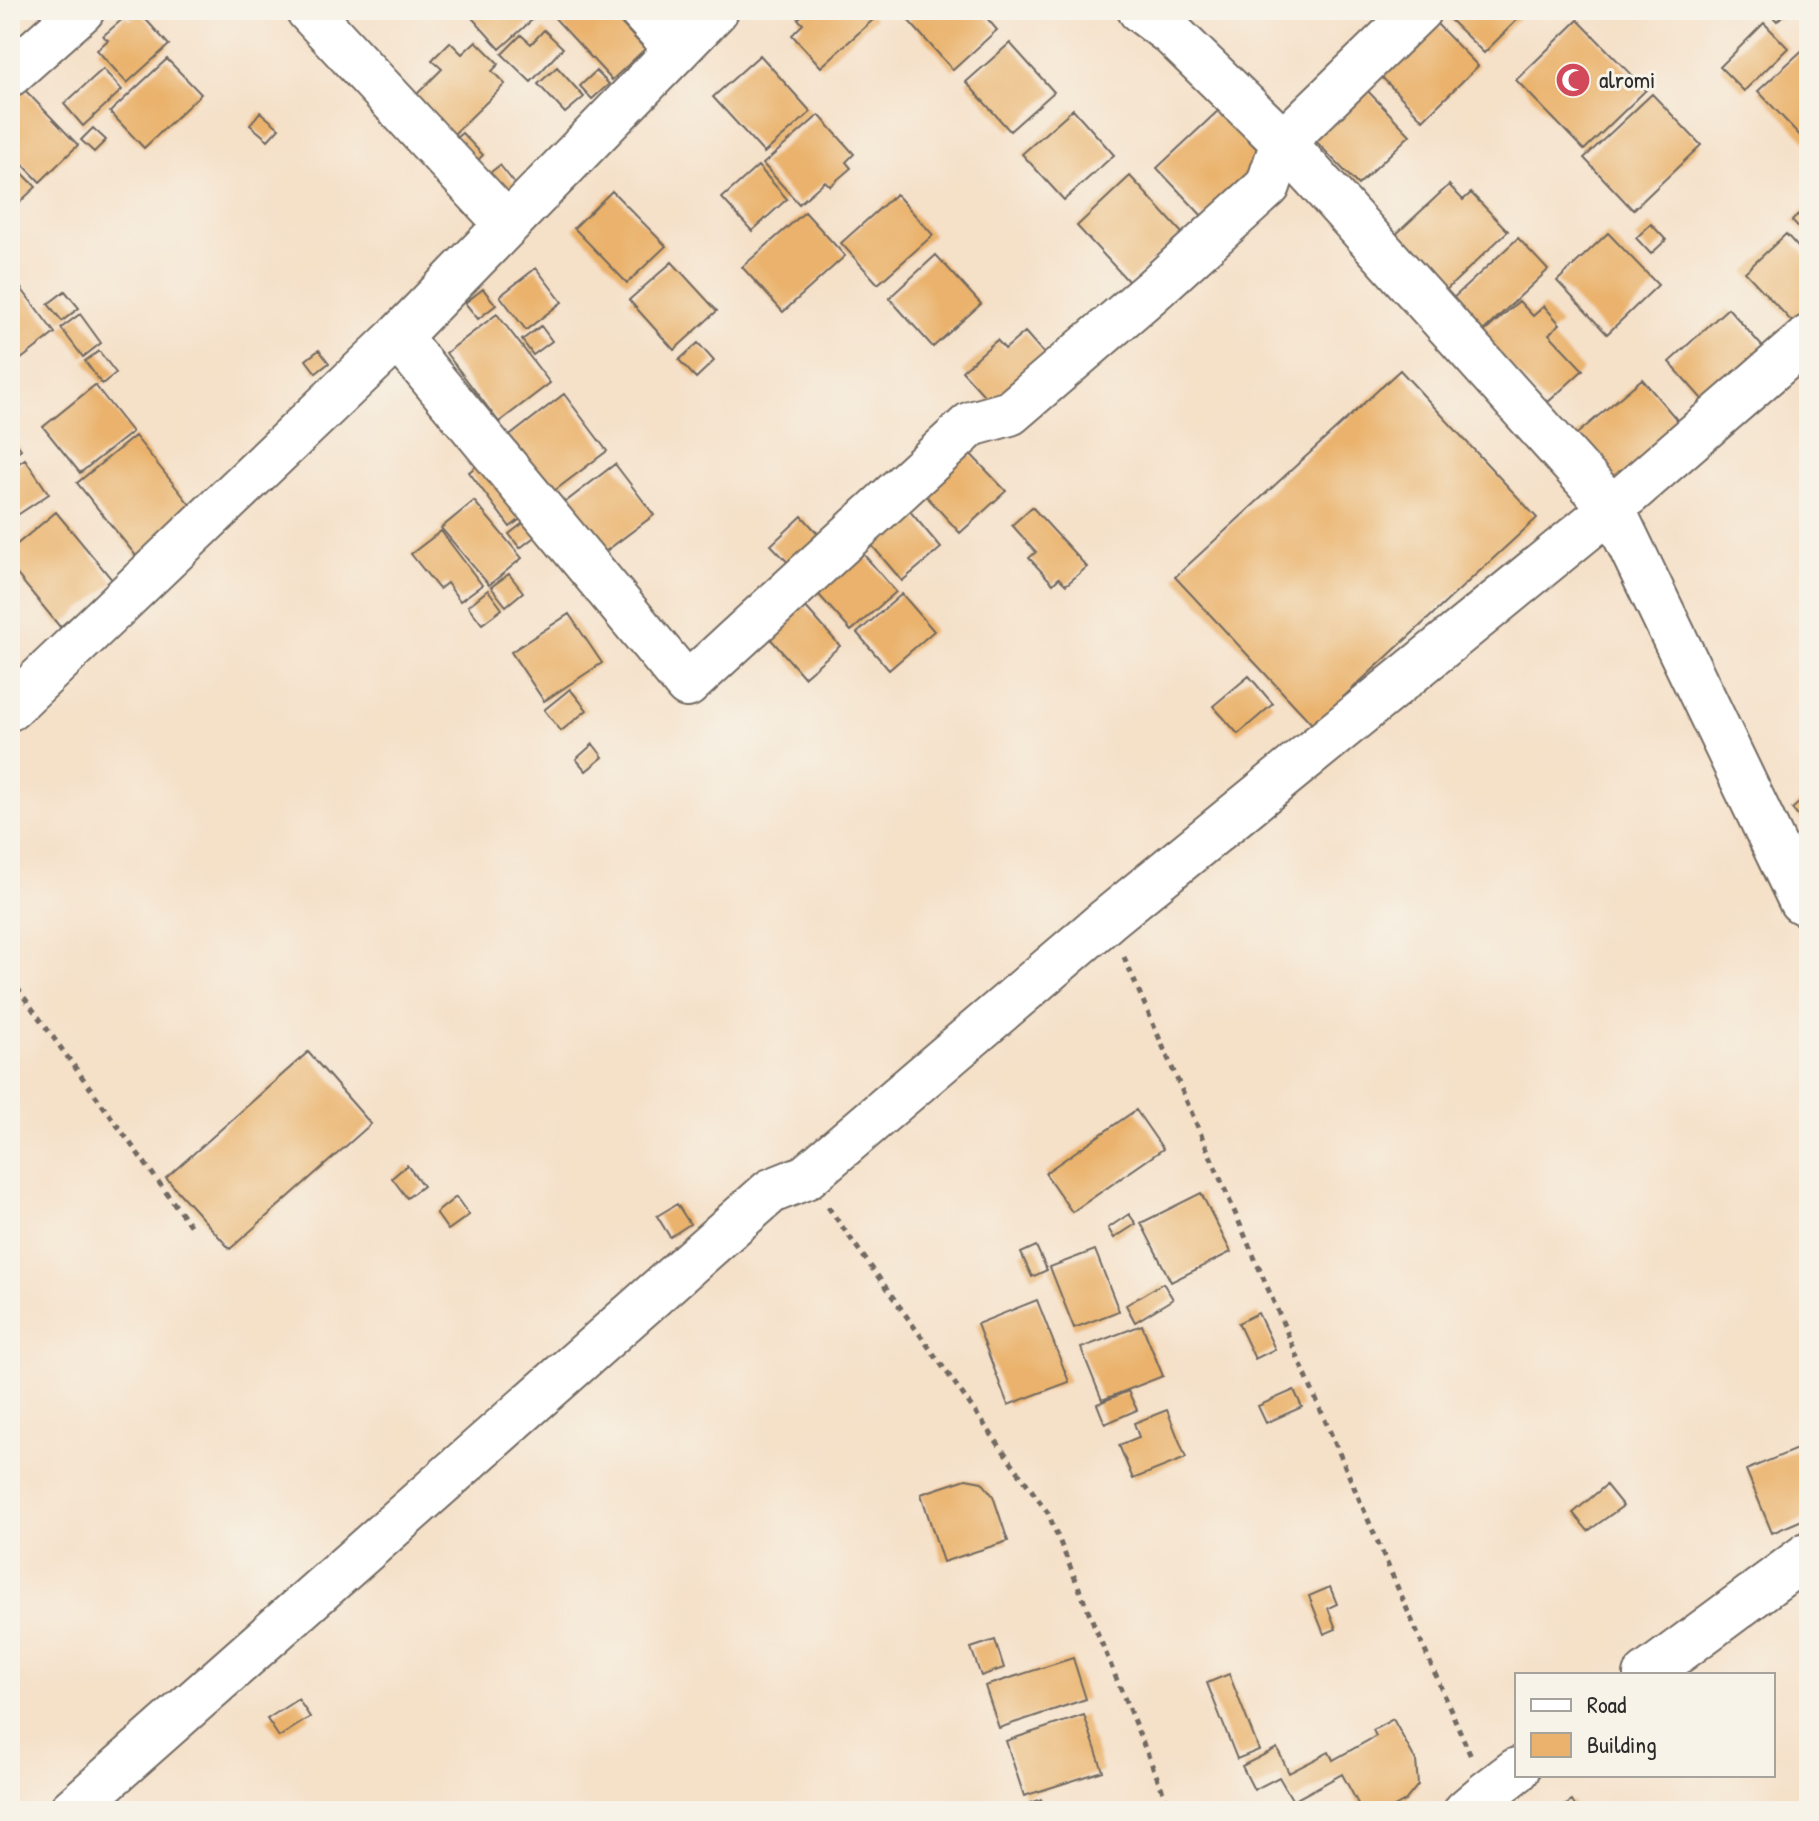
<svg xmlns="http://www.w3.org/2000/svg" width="1819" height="1821" font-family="'Patrick Hand',sans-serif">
<rect width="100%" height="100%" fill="#f7f3e8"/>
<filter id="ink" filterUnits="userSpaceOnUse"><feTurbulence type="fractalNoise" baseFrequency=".0125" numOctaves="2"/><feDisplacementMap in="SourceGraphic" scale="16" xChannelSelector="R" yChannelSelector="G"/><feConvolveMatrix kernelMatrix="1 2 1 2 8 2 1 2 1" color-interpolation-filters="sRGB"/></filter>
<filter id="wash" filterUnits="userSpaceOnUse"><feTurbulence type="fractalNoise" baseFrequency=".006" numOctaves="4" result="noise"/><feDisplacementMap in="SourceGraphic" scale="32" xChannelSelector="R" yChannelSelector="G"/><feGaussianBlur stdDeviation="1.8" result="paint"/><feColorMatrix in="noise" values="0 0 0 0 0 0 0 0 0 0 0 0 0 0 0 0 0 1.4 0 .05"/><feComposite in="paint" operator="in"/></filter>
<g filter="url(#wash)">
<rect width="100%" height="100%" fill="#f5e0c8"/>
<g id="blocks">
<path fill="#eab26c" d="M465,10H543L500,49Z
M555,10H609L645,49L612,80L551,14Z
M808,10H867L875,18L821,67L792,35L803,24L798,19Z
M919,10H980L997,30L953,70L908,20Z
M1440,10H1527L1484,53Z
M1766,10H1788L1777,21Z
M139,12L169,45L127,83L97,50L108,40L103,36L126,16L130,20Z
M1432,19L1478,66L1423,120L1377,72Z
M1578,20L1646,90L1584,150L1516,80Z
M1764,23L1788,48L1744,91L1720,67Z
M544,30L563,48L531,82L502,54L521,35L531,44Z
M476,41L499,64L492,71L505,84L453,135L415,96L442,69L432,60L450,42L462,54Z
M1010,43L1054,92L1010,131L966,82Z
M1809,44V141L1807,143L1758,91Z
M760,55L811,112L764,153L713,97Z
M167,59L201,94L144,148L110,112Z
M557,67L584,97L565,113L538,84Z
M103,69L122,90L83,126L64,104Z
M596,71L609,84L592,99L580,86Z
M22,87L78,145L40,182L10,151V99Z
M1364,87L1410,135L1358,185L1311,136Z
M1652,94L1701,145L1633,210L1584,158Z
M1073,109L1114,155L1064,200L1022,154Z
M1220,109L1267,160L1204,218L1157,168Z
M260,112L279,128L268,140L250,125Z
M819,115L854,154L846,162L851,168L830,186L825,181L799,204L763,164Z
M93,128L106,140L94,152L81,140Z
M462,133L483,155L469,169L447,146Z
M10,160L36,187L10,211Z
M500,165L519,189L503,202L482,179Z
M758,166L787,199L752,231L722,198Z
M1130,176L1182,233L1129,282L1077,226Z
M1449,185L1463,200L1471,193L1508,231L1444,292L1392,238Z
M612,191L666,246L627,283L574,228Z
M896,194L933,235L878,284L841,243Z
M1809,203V239L1792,221Z
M805,212L845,256L783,312L742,267Z
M1651,224L1666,240L1651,254L1636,238Z
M1608,233L1658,285L1607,334L1557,281Z
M1786,234L1809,259V316L1797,327L1745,272Z
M1518,238L1548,270L1480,334L1450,301Z
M936,255L981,304L933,347L889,298Z
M672,262L717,311L674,350L629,300Z
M536,268L562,302L526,330L500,296Z
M17,283L55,333L16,363L13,357L10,359V288Z
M483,289L496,305L478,319L465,303Z
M65,291L79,308L62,321L48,304Z
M1519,301L1533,316L1544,306L1560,324L1549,334L1583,370L1546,404L1482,334Z
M1728,308L1769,354L1709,407L1669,362Z
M80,314L101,343L83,357L61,328Z
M497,314L550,383L499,422L446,353Z
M541,326L552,341L533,355L522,340Z
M1025,332L1047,357L993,405L962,371L997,340L1005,349Z
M698,343L714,361L696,378L679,360Z
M319,350L329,363L316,373L306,360Z
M99,351L116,373L102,384L85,361Z
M1400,370L1537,518L1313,725L1175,577Z
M1642,379L1690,435L1620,494L1572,438Z
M95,385L132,432L80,473L43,427Z
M564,394L607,451L550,494L507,438Z
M10,435L21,449L10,458Z
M135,436L195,511L137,557L77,483Z
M963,446L1006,491L960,533L918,487Z
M487,458L528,513L510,527L469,472Z
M25,459L49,494L10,520V469Z
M615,464L654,515L598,557L559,507Z
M474,501L522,558L489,585L441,528Z
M903,503L941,548L902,581L864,536Z
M1032,507L1087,567L1066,585L1059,578L1053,584L1029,558L1036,552L1012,525Z
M56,512L114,582L60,627L10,566V550Z
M802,516L831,548L801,576L771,545Z
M531,517L542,531L520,548L509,534Z
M441,531L482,585L460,601L447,583L439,589L411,554Z
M859,549L896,592L851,631L813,588Z
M509,574L523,592L506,606L491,587Z
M488,590L502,609L482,624L468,606Z
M902,594L934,631L889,670L857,633Z
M797,597L840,646L804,677L761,628Z
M569,614L602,663L544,701L511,652Z
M1249,676L1273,704L1238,734L1213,706Z
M570,689L587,710L561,731L544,710Z
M593,744L603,757L586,771L576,759Z
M1809,794V829L1792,809Z
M308,1052L371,1124L230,1249L166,1178Z
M1136,1110L1163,1149L1072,1212L1045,1173Z
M407,1165L423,1186L407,1198L392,1178Z
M1201,1193L1231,1252L1171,1282L1141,1223Z
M456,1197L469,1215L448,1230L436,1213Z
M677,1204L690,1224L670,1237L657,1216Z
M1129,1214L1136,1224L1114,1238L1108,1228Z
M1036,1246L1047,1270L1032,1277L1021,1253Z
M1095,1250L1119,1311L1074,1328L1050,1267Z
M1163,1283L1173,1299L1135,1322L1126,1305Z
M1037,1300L1069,1382L1008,1405L977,1324Z
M1258,1313L1275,1349L1255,1359L1238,1323Z
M1142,1325L1163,1376L1102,1400L1081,1348Z
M1294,1390L1302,1407L1266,1423L1258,1406Z
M1128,1391L1137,1410L1105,1424L1097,1404Z
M1167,1410L1186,1458L1133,1479L1119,1445L1139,1437L1134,1423Z
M1809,1444V1517L1772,1533L1746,1470Z
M966,1479L982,1482L993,1496L1008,1541L943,1562L921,1494Z
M1606,1485L1623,1506L1588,1531L1573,1513Z
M1330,1587L1337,1604L1328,1608L1336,1629L1324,1634L1309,1596Z
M995,1640L1004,1668L981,1676L971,1648Z
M1073,1658L1086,1699L999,1728L985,1686Z
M1229,1674L1259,1750L1237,1759L1207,1683Z
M298,1699L310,1717L279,1737L267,1719Z
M1084,1715L1103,1771L1024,1796L1006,1741Z
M1393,1719L1416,1761L1418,1785L1405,1801L1387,1811H1362L1342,1774L1293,1801L1279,1777L1254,1790L1242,1766L1277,1748L1289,1773L1329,1752L1333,1760L1376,1736L1373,1730Z
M1041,1799L1045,1811H1028L1026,1805Z
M1572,1801L1578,1811H1557Z"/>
</g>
</g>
<g filter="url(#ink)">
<use href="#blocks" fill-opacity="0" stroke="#726a62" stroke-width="2"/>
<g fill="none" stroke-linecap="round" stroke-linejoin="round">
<defs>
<path id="minor" d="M308,10L507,224
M641,10L677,49
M1140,10L1172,34L1283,142L1612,508L1801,901L1809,905
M10,74L82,10
M398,337L687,685L971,424L1010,413L1152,291L1268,186L1283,142L1419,10
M10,708L398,337L716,10
M1646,1675L1809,1554
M71,1811L771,1191L806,1177L1108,919L1612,508L1809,337
M1466,1811L1487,1793L1517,1770"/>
</defs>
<use href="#minor" stroke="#726a62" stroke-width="48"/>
<path stroke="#726a62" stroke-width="5" stroke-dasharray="6 6" stroke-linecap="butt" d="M1124,957L1472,1759
M10,978L192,1228
M828,1207L1048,1513L1171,1811"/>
<use href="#minor" stroke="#fff" stroke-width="44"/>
</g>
</g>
<defs>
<symbol id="mosque-disc" viewBox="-11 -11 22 22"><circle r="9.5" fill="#d1495b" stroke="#f7f3e8"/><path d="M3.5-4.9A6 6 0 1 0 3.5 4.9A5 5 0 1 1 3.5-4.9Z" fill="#fff"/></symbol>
</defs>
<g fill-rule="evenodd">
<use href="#mosque-disc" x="1553" y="60" width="40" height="40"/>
</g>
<g text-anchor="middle" stroke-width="6" stroke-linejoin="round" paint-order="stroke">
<g font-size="24" fill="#2b2b2b" stroke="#f7f3e8" text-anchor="start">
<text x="1599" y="88">alromi</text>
</g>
</g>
<rect width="1819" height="1821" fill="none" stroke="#f7f3e8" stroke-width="40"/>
<rect x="1515" y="1673" width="260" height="104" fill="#f7f3e8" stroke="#a5a39c" stroke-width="2"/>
<rect x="1531" y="1699" width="40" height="12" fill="#ffffff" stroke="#a5a39c" stroke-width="2"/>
<text x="1587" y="1713" font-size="24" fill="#2b2b2b">Road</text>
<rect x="1531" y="1733" width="40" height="24" fill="#eab26c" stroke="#a5a39c" stroke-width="2"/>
<text x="1587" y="1753" font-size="24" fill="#2b2b2b">Building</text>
</svg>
